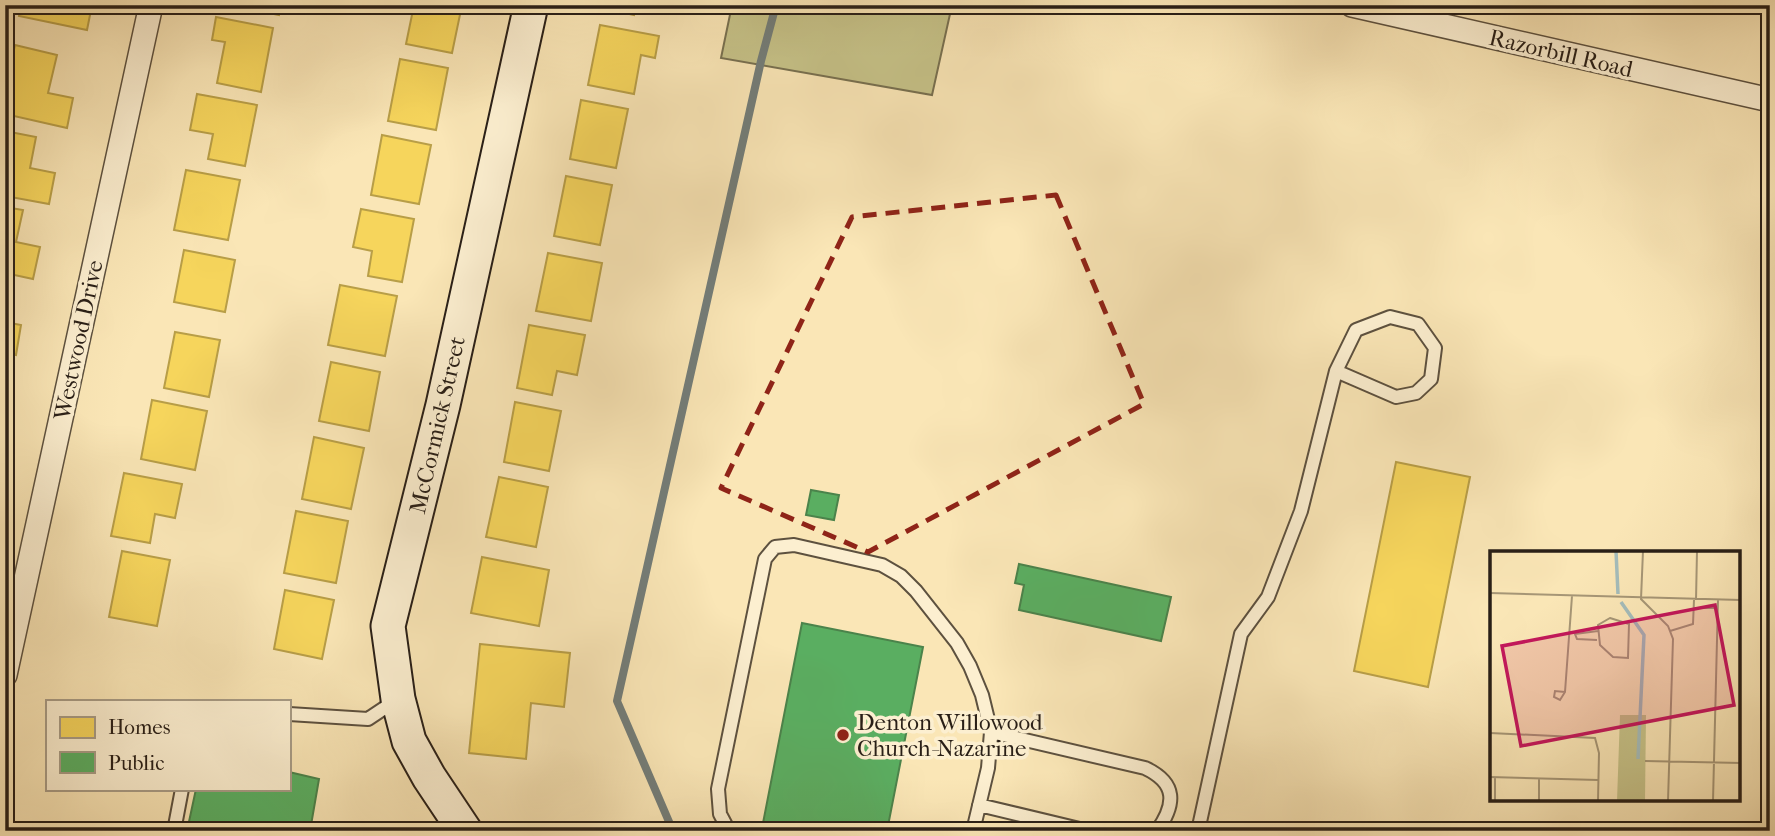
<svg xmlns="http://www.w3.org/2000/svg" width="1775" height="836" font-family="'IM FELL French Canon',serif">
<rect width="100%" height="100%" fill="#fae6b6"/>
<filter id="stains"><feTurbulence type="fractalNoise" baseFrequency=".00286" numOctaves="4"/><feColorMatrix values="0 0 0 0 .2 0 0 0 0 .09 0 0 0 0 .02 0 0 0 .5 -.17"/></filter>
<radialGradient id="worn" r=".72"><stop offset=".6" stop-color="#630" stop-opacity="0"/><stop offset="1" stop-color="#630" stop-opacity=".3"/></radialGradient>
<path fill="#c6c288" stroke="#787050" stroke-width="2" d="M732,5H952L932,95L721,58Z"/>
<path fill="#f6d55c" stroke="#b89e47" stroke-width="2" d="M21,5H92L87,30L19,16Z
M230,5H281L279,15Z
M414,5H462L452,53L406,44Z
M603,5H636L634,15L602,8Z
M216,17L273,28L261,92L217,83L225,42L212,40Z
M600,25L659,36L655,58L641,55L634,94L588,85Z
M15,45L57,55L48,93L73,98L67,128L5,114V88Z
M400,59L448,68L436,130L388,121Z
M197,94L257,105L245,166L208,159L213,134L190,130Z
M581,100L628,109L616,168L570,159Z
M5,131L36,137L30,168L55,173L49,204L5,196Z
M382,135L431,145L419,204L371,195Z
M186,170L240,180L228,240L174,230Z
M566,176L612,185L600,245L554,236Z
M5,207L23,210L16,242L40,247L33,279L5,273Z
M361,209L414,219L402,282L368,276L372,251L353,247Z
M184,250L235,260L225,312L174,302Z
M548,253L602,263L591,321L536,311Z
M340,285L397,296L385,356L328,345Z
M5,322L21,325L16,355L5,353Z
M529,325L585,335L577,375L557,371L552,395L517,388Z
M175,332L220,340L209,397L164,388Z
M331,362L380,372L369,431L319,421Z
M5,365L13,367L5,408Z
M152,400L207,411L195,470L141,459Z
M515,402L561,411L549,471L504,462Z
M314,437L364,448L351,509L302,499Z
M1396,462L1470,477L1428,687L1354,671Z
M124,473L182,484L175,518L155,514L150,543L111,536Z
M499,477L548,487L536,547L486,537Z
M296,511L348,521L336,583L284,573Z
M122,551L170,560L157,626L109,617Z
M482,557L549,570L539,626L471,613Z
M285,590L334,600L322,659L274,649Z
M480,644L570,653L564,707L531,703L526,759L469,753Z"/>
<path fill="#5aae61" stroke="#4b834b" stroke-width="2" d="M811,490L839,495L834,520L806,515Z
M1019,564L1171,597L1161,641L1019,610L1024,585L1015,583Z
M802,623L923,647L887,831H800L763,823Z
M289,772L319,779L310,831H187L196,789H257L263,790L264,789H289Z"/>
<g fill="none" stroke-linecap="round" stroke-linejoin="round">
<path stroke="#737d79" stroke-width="8" d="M673,831L617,701L761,61L776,5"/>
<defs>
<path id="lane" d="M289,714L368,719L395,701
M991,732L1145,768C1177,783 1176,804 1157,831
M979,805L1088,831
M5,828L32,831
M174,831L182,789
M729,831L720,814L718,789L765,559L775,547L794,545L882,565L901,576L916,591L957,643L970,666L982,695L991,732L988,768L973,831
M1198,831L1241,634L1268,597L1301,511L1336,371L1356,330L1390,317L1418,324L1435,348L1431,379L1416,393L1396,397L1336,371"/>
<path id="street" d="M1352,5L1770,100
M5,675L151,5"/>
<path id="secondary" d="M465,831L429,777L409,741L398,699L388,626L443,405L531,5"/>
</defs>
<use href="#lane" stroke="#5d513f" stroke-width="16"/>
<use href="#street" stroke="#5d513f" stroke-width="26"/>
<use href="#secondary" stroke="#291f17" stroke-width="37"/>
<use href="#lane" stroke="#fcefd0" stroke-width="12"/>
<use href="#street" stroke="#fcefd0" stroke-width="23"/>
<use href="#secondary" stroke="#fcefd0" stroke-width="33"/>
</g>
<path fill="none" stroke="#8f2418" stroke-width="5" stroke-dasharray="14 9" stroke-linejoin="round" d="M1056,195L1144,404L868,552L721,488L852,217Z"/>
<circle fill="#8f2418" stroke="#fcefd0" stroke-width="2.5" cx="843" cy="735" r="7"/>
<g text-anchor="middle" stroke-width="7" stroke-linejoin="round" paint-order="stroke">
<g font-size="23" fill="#291f17" stroke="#fcefd0">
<text transform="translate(1561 53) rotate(13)" y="8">Razorbill Road</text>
<text transform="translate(78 340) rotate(-78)" y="8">Westwood Drive</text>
<text transform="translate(437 425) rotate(-77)" y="8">McCormick Street</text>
</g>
<g font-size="23" fill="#291f17" stroke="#fcefd0" text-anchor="start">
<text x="857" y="730">Denton Willowood<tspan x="857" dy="26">Church-Nazarine</tspan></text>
</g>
</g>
<g transform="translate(1490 551)">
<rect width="250" height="250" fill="#fae6b6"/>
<path d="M130,164H156L155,250H127Z" fill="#c6c288"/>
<path fill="none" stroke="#a4bcba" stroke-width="3.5" d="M126,0L128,43M131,51L154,84L148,208"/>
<path fill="none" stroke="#a69676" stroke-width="2" d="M153,0L151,48L178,75L183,88L178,250M0,42L251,49M206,49L207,0M204,57H228M120,67L139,73L138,107L123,106L110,94L108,74ZM180,80L203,73L204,49M107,89L87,88L85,83L108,80M75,141L65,140L64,146L70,149L75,141L82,45M0,182L105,187L109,202L108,250M155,210L251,212M0,226L108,229M5,250V226M49,250V227M223,250L228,49"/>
<path fill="#c2185b" fill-opacity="0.15" stroke="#c2185b" stroke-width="3.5" d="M225,54L244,154L31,195L12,95Z"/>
<rect width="250" height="250" fill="none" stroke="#291f17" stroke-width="3.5"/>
</g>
<rect width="1775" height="836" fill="none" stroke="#fae6b6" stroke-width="28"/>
<rect x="7" y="7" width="1761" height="822" fill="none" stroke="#291f17" stroke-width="3.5"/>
<rect x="14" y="14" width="1747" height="808" fill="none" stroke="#291f17" stroke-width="2"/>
<rect x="46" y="700" width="245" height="91" fill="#fcefd0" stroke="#a89c86" stroke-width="2"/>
<rect x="60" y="717" width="35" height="21" fill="#f6d55c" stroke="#a89c86" stroke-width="2"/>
<text x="108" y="734" font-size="21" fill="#291f17">Homes</text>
<rect x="60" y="752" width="35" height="21" fill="#5aae61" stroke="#a89c86" stroke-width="2"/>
<text x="108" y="770" font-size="21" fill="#291f17">Public</text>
<rect width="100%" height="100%" filter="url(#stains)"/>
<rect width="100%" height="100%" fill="url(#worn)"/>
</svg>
